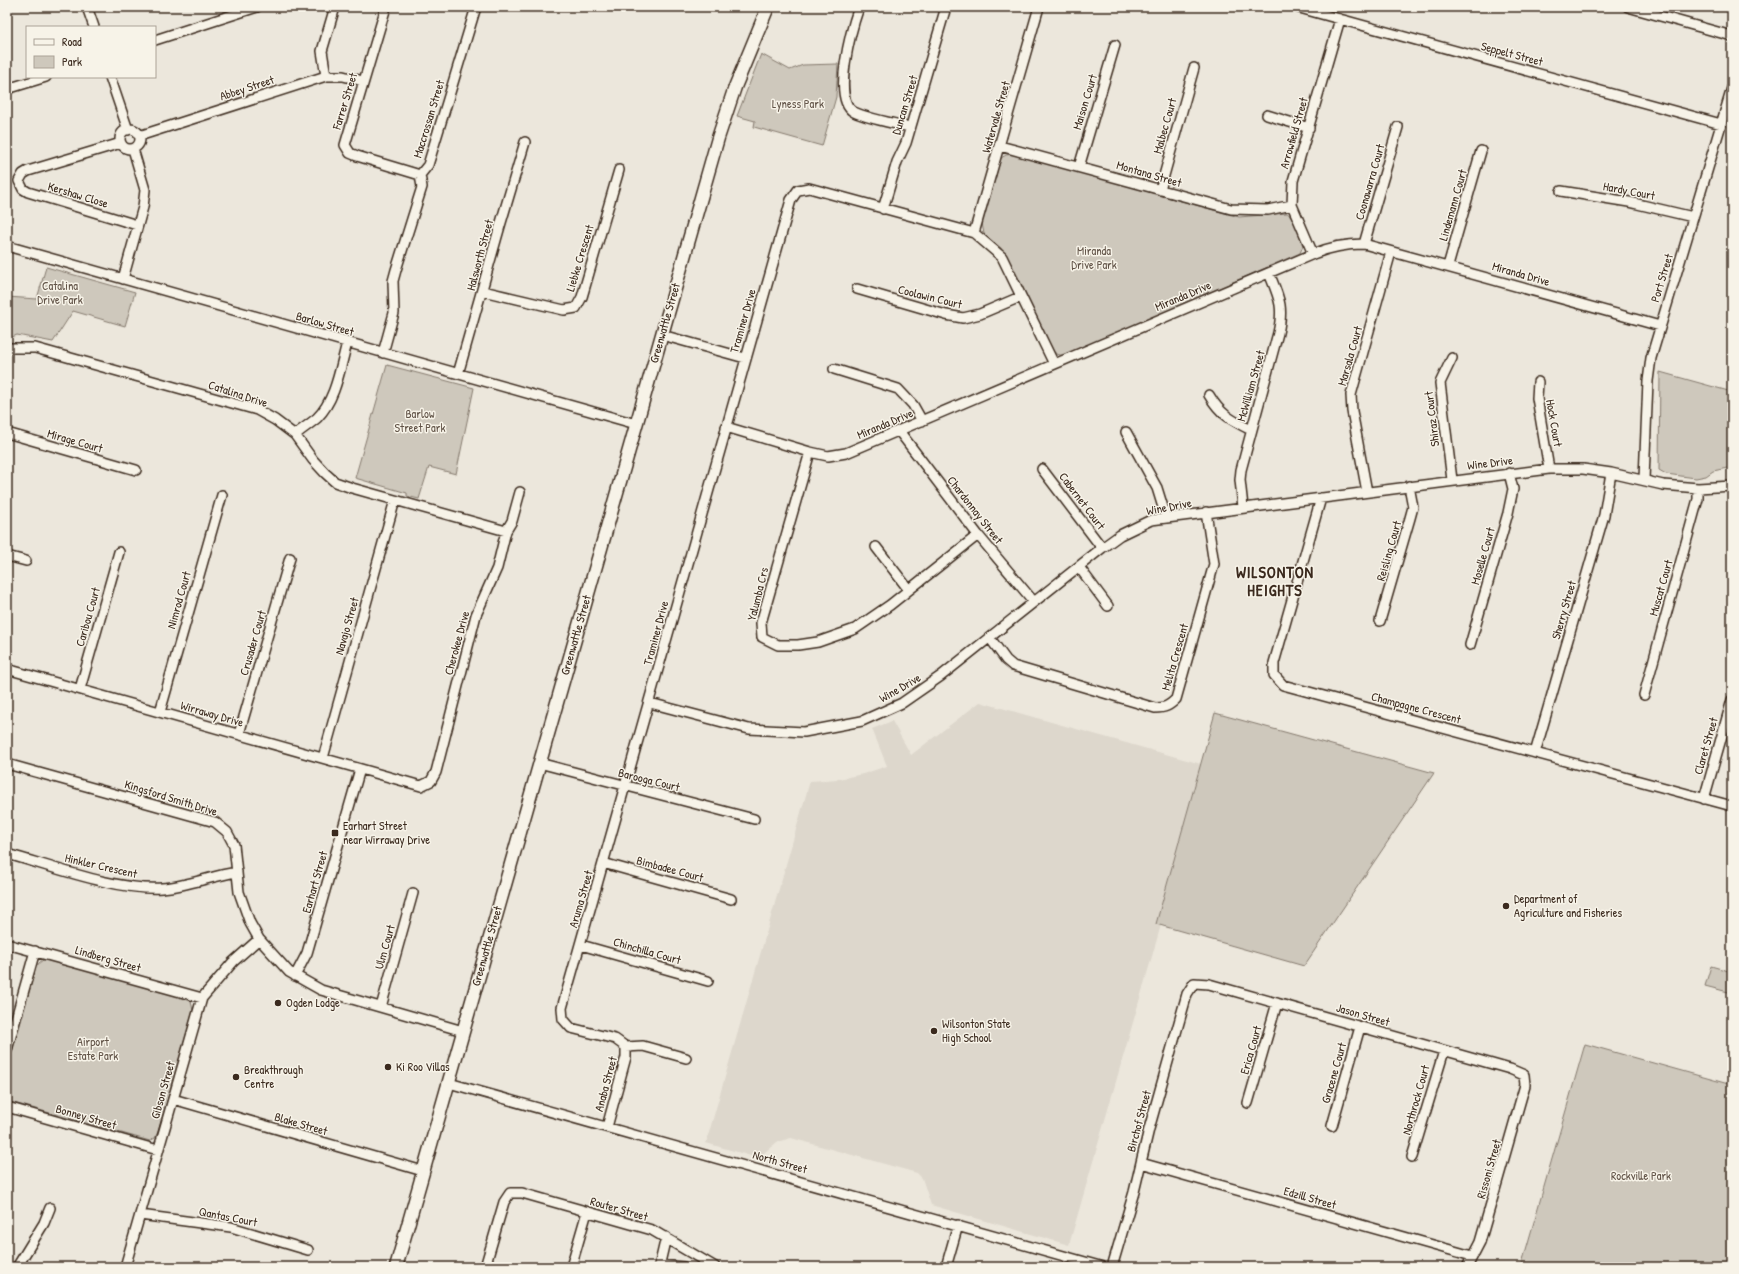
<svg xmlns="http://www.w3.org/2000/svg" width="1739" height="1274" font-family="'Patrick Hand',sans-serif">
<rect width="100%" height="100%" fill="#ece7dc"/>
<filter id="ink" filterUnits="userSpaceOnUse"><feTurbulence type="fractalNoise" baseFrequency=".025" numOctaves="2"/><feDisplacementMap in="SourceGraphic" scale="8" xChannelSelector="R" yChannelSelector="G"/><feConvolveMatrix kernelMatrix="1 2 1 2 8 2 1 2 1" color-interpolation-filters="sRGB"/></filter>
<g filter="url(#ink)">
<path fill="#ddd7cc" d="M980,702L1201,764L1156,924L1161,925L1069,1245L931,1205L922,1178L917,1173L791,1138L777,1142L758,1158L706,1143L810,781L839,779L863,774L887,766L872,729L892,721L911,755Z"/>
<path fill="#cec8bc" stroke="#84796d" d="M761,54L790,70L803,65L838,64L836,97L822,146L754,127L755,121L737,116Z
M1013,154L1239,217L1287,213L1294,218L1303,246L1300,253L1066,355C1057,356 1054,353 1049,346L1001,248L984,234L982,223L1001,158L1006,155Z
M46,267L135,292L125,326L73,311L53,342L17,335L7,339V297L37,299Z
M387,365L474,388L456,474L429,467L419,499L407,496V493L355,478Z
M1660,372L1732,392V467L1713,471L1706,476L1696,478L1666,474L1659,470Z
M1215,713L1434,773L1304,966L1156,924Z
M45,959L187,998L191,1001L193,1011L158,1132L155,1138L150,1141L7,1101V1068L36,967L40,962Z
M1711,966L1732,972V993L1705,986Z
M1585,1044L1732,1085V1267H1521Z"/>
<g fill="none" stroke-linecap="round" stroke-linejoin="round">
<defs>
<path id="minor" d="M87,7L94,27
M386,7L345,145L350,153L357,156L420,175
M859,7C852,27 831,100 854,112C866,118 896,124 910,127
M1296,7L1721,124
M1628,7L1732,36
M155,40L257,7
M326,76L322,51L335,7
M110,77L128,130
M7,89L46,77
M1267,115L1309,128
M120 139a10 10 0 1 1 20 0a10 10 0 1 1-20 0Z
M139,136L326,76H343L363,81
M121,143L28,171L23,174L19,181L23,189L28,192L137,225
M1000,146L1231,209L1268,210L1292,205
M1079,167L1115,45
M1160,190L1194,68
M1561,191L1629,202L1693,217
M883,209L897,162L906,143L946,7
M974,233L1039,7
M1364,244L1398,127
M7,246L636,424
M1313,254L1292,205L1293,181L1340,19
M1448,266L1481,151
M123,279L143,207L145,190L133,149
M857,289L946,315L963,318L980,314L1020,297
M483,291L564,310L576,308L582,297L619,170
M662,335L745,358
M7,350L9,348H35L257,410L275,420L295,435L313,460L325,473L335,482L352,488L506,531
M383,353L394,313L393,281L396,270L422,187L420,175L428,165L476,7
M834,369L898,389L913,405L922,421
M458,374L500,226L525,142
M1538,382L1537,398L1549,469
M1209,395C1220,414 1231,420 1251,430
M726,427L810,452L828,456L846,453L1313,254C1330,247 1346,244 1364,244L1660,326
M899,431L978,535L1034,602
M1126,432L1157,488L1166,517
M7,433L136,470
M295,435C302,429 310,424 317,418C336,399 340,368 347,343
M810,452L761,623L762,637L778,645H798L818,642L855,629L890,605L978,535
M1042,469L1102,548
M1644,479L1648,381L1651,358L1732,88
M1452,480L1440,383L1452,358
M1367,492L1352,411L1351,395L1391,252
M1321,498L1274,663V675L1283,685L1732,806
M1243,507L1240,480L1241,470L1278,333C1284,306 1279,298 1269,273
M876,547L909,590
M7,556L26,561
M1079,567L1108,606
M1380,621L1410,518L1413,507L1409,486
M990,638L1006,660L1013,666L1155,708C1165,708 1169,706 1176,699L1214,564L1206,512
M1470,645L1508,513L1513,489L1509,473
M7,669L421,786L431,781L436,772L476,615L497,568L506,531L512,521L520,492
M80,689L119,552
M1644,695L1698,499V488
M650,703L749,729L804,732L862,721L902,703L941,676L1102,548L1120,535L1151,520L1549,469H1583L1611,473L1663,485L1698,488L1732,486
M160,712L222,495
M239,734L290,558
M1535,753L1604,515L1611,473
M323,758L395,500
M539,763L754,819
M7,764L215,822L227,832L234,845L239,892L250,923L259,939L289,972L321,990L463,1031
M1704,799L1732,700
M7,854C51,866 117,891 162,888C188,886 211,876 237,872
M603,863L731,899
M7,944L202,998
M581,945L708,981
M295,976L307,953L360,769
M381,1007L413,893
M626,1047L615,1039L571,1028L563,1019L562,1008L791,200L798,190L809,188L974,233L1002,257L1054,364
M626,1047L643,1046L686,1058
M7,1050L35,951
M449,1083L1103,1267
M173,1099L423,1171
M1248,1103L1277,1003
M7,1107L158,1150
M1332,1126L1360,1027
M607,1127L626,1057V1047
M1412,1157L1444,1051
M1141,1163L1472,1256
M140,1215L231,1227L308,1250
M660,1265L684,1267
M17,1267L44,1223L50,1208
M125,1267L202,998L233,962L259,939
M485,1267L504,1202L510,1193H522L652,1230L715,1267
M571,1267L587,1212
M659,1267L666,1237
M946,1267L958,1225
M1112,1267L1134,1192L1149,1129L1187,994L1194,983L1209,984L1510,1069L1524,1075L1525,1085L1480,1242L1467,1267"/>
<path id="major" d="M396,1267L718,138L735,87L768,7"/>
</defs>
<use href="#minor" stroke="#3b2a1e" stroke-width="12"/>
<use href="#major" stroke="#3b2a1e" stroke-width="15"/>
<use href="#minor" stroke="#f7f3e8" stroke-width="9"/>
<use href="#major" stroke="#f7f3e8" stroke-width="12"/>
</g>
</g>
<g fill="#3b2a1e" stroke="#f7f3e8" stroke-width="1.5">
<rect x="331" y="829" width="8" height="8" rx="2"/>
<circle cx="1506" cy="906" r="4"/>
<circle cx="278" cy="1003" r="4"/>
<circle cx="934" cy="1031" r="4"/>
<circle cx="388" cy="1067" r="4"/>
<circle cx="236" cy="1077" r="4"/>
</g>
<g text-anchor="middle" stroke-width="3" stroke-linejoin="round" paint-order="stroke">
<g font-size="12" fill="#3b2a1e" stroke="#f7f3e8">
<text transform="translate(1512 54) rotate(15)" y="4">Seppelt Street</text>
<text transform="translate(247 88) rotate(-18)" y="4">Abbey Street</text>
<text transform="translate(345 101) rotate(-73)" y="4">Farrer Street</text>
<text transform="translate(1085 102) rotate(-73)" y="4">Maison Court</text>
<text transform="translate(905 105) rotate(-73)" y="4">Duncan Street</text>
<text transform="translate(996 117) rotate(-74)" y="4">Watervale Street</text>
<text transform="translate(429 119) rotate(-73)" y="4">Maccrossan Street</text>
<text transform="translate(1165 126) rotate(-74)" y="4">Malbec Court</text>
<text transform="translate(1294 133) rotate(-74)" y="4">Arrowfield Street</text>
<text transform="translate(1149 174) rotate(16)" y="4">Montana Street</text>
<text transform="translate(1370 182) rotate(-74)" y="4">Coonawarra Court</text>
<text transform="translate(1629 191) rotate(11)" y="4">Hardy Court</text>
<text transform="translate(78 195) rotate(17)" y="4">Kershaw Close</text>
<text transform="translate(1453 205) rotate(-74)" y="4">Lindemann Court</text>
<text transform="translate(480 255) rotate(-75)" y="4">Halsworth Street</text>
<text transform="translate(580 258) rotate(-73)" y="4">Liebke Crescent</text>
<text transform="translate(1521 274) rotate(16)" y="4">Miranda Drive</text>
<text transform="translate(1662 278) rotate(-73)" y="4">Port Street</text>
<text transform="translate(1183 296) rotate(-23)" y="4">Miranda Drive</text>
<text transform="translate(930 297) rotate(14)" y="4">Coolawin Court</text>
<text transform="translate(743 321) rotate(-74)" y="4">Traminer Drive</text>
<text transform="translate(665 323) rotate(-74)" y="4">Greenwattle Street</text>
<text transform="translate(325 324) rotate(16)" y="4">Barlow Street</text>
<text transform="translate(1350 356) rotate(-74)" y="4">Marsala Court</text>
<text transform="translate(1251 386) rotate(-74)" y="4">McWilliam Street</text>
<text transform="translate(238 394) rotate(18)" y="4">Catalina Drive</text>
<text transform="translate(1432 419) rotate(-97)" y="4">Shiraz Court</text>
<text transform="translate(1554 423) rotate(80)" y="4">Hock Court</text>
<text transform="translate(885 424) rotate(-23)" y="4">Miranda Drive</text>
<text transform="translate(75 441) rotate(16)" y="4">Mirage Court</text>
<text transform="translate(1490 463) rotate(-7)" y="4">Wine Drive</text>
<text transform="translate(1082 501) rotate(53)" y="4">Cabernet Court</text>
<text transform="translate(1169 507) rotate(-11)" y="4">Wine Drive</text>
<text transform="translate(975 510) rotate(52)" y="4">Chardonnay Street</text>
<text transform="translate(1389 551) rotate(-74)" y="4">Reisling Court</text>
<text transform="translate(1483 556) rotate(-74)" y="4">Moselle Court</text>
<text transform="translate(1661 588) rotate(-74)" y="4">Muscat Court</text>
<text transform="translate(758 594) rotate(-76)" y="4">Yalumba Crs</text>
<text transform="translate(179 600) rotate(-74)" y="4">Nimrod Court</text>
<text transform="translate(1564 610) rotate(-74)" y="4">Sherry Street</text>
<text transform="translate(88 617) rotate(-74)" y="4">Caribou Court</text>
<text transform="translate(347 626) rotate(-74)" y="4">Navajo Street</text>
<text transform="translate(656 633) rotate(-75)" y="4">Traminer Drive</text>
<text transform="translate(576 635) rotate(-74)" y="4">Greenwattle Street</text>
<text transform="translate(253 643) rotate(-74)" y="4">Crusader Court</text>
<text transform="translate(457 643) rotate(-75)" y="4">Cherokee Drive</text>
<text transform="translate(1175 657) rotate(-74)" y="4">Melita Crescent</text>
<text transform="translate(900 688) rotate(-30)" y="4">Wine Drive</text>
<text transform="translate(1416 708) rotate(15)" y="4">Champagne Crescent</text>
<text transform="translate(212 714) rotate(16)" y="4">Wirraway Drive</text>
<text transform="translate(1706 746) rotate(-74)" y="4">Claret Street</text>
<text transform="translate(649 780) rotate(14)" y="4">Barooga Court</text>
<text transform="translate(171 798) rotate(17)" y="4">Kingsford Smith Drive</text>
<text transform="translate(101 866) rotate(13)" y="4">Hinkler Crescent</text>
<text transform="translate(670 869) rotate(15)" y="4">Bimbadee Court</text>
<text transform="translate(315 882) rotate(-74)" y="4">Earhart Street</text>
<text transform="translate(581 899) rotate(-74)" y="4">Aruma Street</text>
<text transform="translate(487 946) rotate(-74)" y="4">Greenwattle Street</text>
<text transform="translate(385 947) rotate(-74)" y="4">Ulm Court</text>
<text transform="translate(647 951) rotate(16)" y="4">Chinchilla Court</text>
<text transform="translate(108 959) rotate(16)" y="4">Lindberg Street</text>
<text transform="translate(1363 1015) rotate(16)" y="4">Jason Street</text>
<text transform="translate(1251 1050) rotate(-74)" y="4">Erica Court</text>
<text transform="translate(1334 1073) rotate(-74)" y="4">Gracene Court</text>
<text transform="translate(606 1084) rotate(-75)" y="4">Anaba Street</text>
<text transform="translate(163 1090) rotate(-74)" y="4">Gibson Street</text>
<text transform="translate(1416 1100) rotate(-74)" y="4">Northrock Court</text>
<text transform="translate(86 1117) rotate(16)" y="4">Bonney Street</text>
<text transform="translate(1139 1121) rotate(-75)" y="4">Birchof Street</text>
<text transform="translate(301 1124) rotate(16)" y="4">Blake Street</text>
<text transform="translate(780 1162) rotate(16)" y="4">North Street</text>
<text transform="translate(1489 1169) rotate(-74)" y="4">Rissoni Street</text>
<text transform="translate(1310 1198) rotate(16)" y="4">Edzill Street</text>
<text transform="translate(619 1209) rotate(16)" y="4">Router Street</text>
<text transform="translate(228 1217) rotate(11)" y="4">Qantas Court</text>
</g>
<g font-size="12" fill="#605246" stroke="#f7f3e8">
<text x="798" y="108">Lyness Park</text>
<text x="1094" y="255">Miranda<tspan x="1094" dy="14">Drive Park</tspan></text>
<text x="60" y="290">Catalina<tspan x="60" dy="14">Drive Park</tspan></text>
<text x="420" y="418">Barlow<tspan x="420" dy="14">Street Park</tspan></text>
<text x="93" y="1046">Airport<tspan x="93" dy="14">Estate Park</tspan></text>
<text x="1641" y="1180">Rockville Park</text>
</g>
<g font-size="12" fill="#3b2a1e" stroke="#f7f3e8" text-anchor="start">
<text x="343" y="830">Earhart Street<tspan x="343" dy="14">near Wirraway Drive</tspan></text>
<text x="1514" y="903">Department of<tspan x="1514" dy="14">Agriculture and Fisheries</tspan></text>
<text x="286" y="1007">Ogden Lodge</text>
<text x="942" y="1028">Wilsonton State<tspan x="942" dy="14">High School</tspan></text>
<text x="396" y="1071">Ki Roo Villas</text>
<text x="244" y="1074">Breakthrough<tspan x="244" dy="14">Centre</tspan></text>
</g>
<g font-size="16" font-weight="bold" letter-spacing="1" fill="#3b2a1e" stroke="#f7f3e8">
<text x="1275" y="578">WILSONTON<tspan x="1275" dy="18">HEIGHTS</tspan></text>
</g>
</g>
<rect width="1739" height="1274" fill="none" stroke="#f7f3e8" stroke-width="24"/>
<rect x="12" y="12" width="1715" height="1250" fill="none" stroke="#3b2a1e" stroke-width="1.5" filter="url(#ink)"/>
<rect x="26" y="26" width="130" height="52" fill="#f7f3e8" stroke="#aca397"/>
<rect x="34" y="39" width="20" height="6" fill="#f7f3e8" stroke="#aca397"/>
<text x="62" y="46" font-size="12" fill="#3b2a1e">Road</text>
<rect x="34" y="56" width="20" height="12" fill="#cec8bc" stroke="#aca397"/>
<text x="62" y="66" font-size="12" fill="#3b2a1e">Park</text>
</svg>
